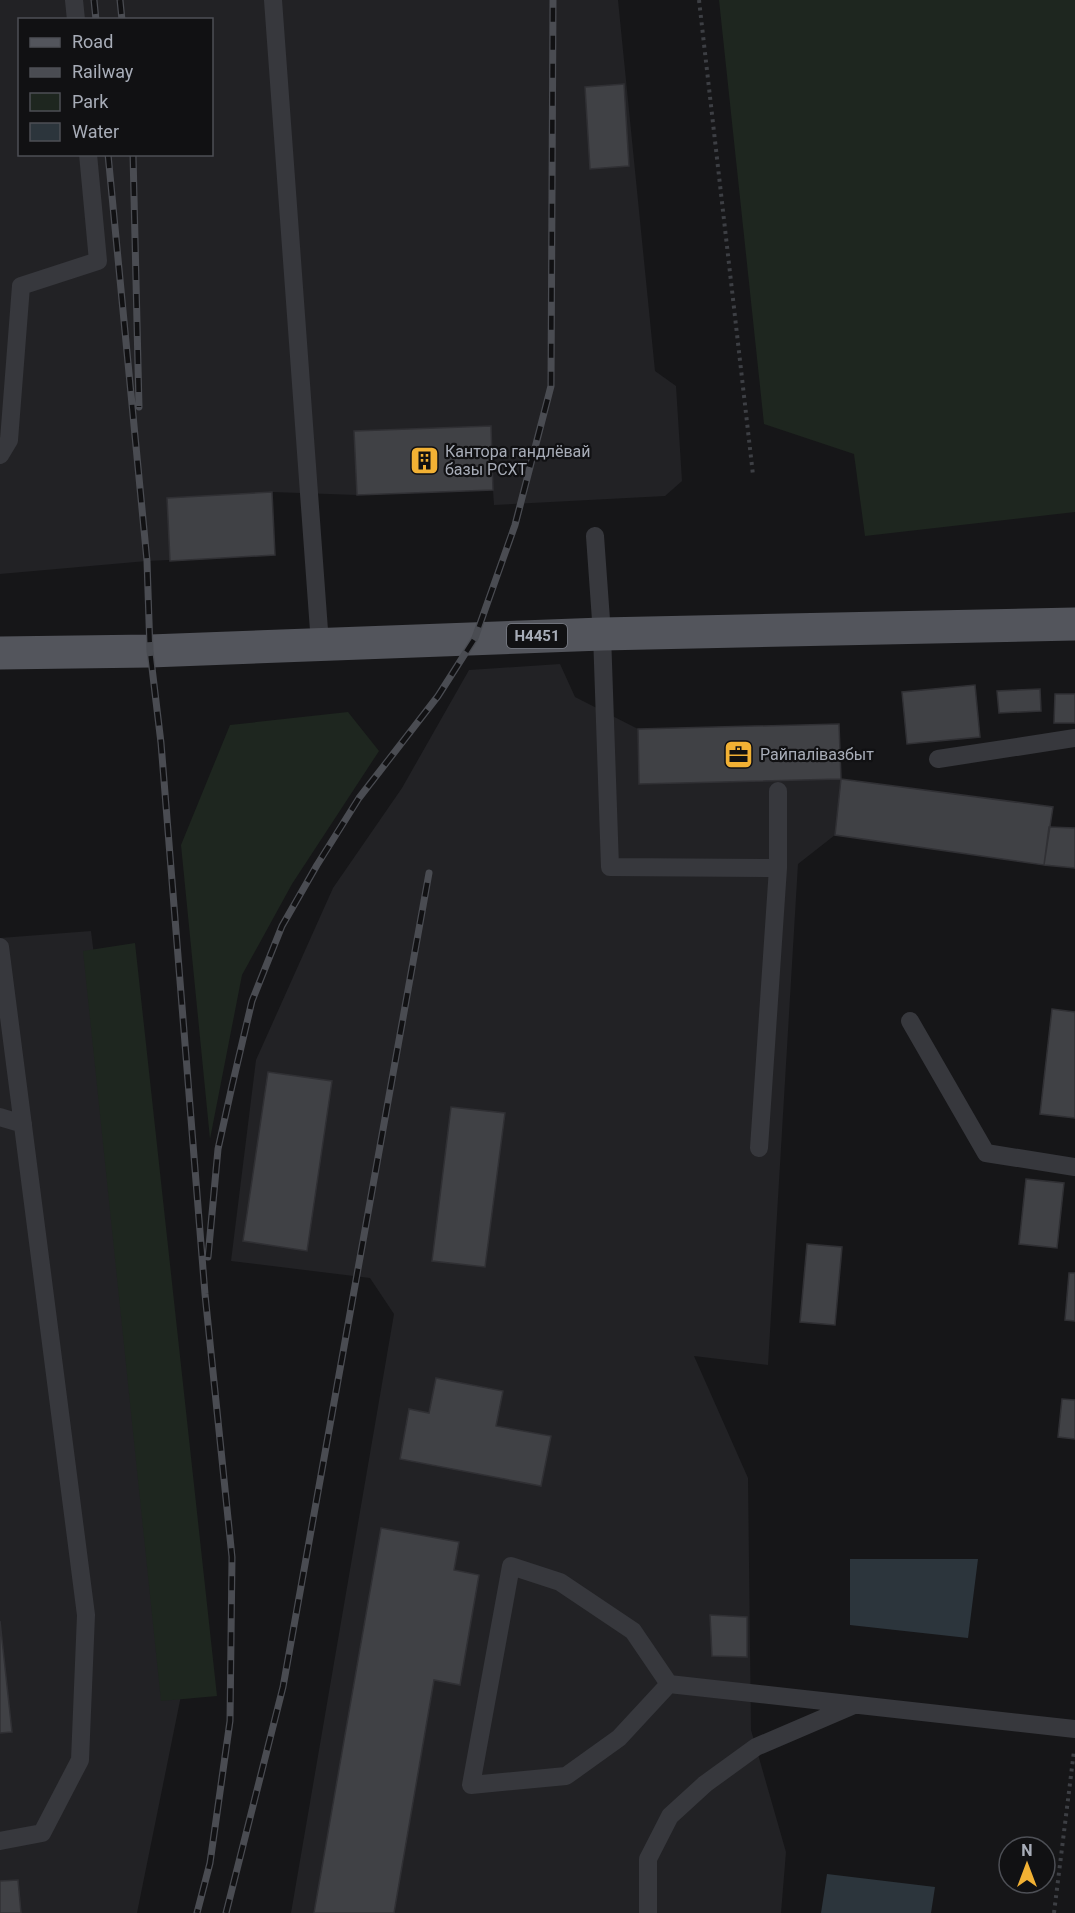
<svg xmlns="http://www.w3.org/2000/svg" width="1075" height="1913" font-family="Roboto,sans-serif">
<rect width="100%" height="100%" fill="#161618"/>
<path fill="#222225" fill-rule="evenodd" d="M0,0H618L655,371L676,386L682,481L665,496L494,505L493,490L357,495L272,492L275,555L147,561L0,574ZM20,20H212V154H20Z
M560,664L575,697L638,729L839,724L841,779L835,835L798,864L768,1365L694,1356L748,1478L751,1730L786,1852L781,1913H291L394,1314L370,1278L231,1261L256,1060L333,888L402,788L469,670Z
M91,931L184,1681L137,1913H0V938Z"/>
<path fill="#1e261f" d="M719,0H1075V512L865,536L854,454L764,424Z
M348,712L379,751L292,884L242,975L210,1139L181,845L230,725Z
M135,943L217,1696L161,1701L83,951Z"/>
<path fill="#2c353c" d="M850,1559H978L968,1638L850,1625Z
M827,1874L935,1887L931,1913H821Z"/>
<path fill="#404145" stroke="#303034" stroke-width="1.5" d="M624,84L629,166L590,169L585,87Z
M491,426L493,490L357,495L354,431Z
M272,492L275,555L170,561L167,498Z
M975,685L980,737L907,744L902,692Z
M1040,689L1041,711L999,713L997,691Z
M1055,694H1075V723H1054Z
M839,724L841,779L639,784L638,729Z
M841,779L1053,807L1044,865L835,835Z
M1049,827L1075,828V868L1044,865Z
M1052,1009L1075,1012V1118L1040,1114Z
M268,1072L332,1081L307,1251L243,1241Z
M451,1107L505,1113L485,1267L432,1261Z
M1026,1179L1064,1183L1057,1248L1019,1244Z
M807,1244L842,1247L835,1325L800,1322Z
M1069,1273H1075V1321L1065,1320Z
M436,1378L503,1391L496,1426L551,1436L541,1486L400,1459L409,1409L429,1413Z
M1062,1399L1075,1400V1439L1058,1437Z
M381,1528L459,1542L454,1570L479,1575L460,1685L434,1680L394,1913H314Z
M710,1615L747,1617V1657L712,1656Z
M0,1621L12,1732L0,1733Z
M18,1880L21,1913H0V1881Z"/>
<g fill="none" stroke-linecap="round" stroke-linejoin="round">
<path stroke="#3d3f44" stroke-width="4" stroke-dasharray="3 4.5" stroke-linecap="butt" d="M699,0L753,475
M1054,1913L1074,1751"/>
<path stroke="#37383d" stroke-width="18" d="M74,0L76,20
M273,0L320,644
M0,455L9,440L21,286L98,261L88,154
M595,536L602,634L610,867L778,868L759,1148
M938,759L1075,738
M778,791V868
M0,947L86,1615L80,1760L42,1833L0,1841
M910,1021L986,1153L1075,1167
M0,1117L23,1124
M669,1684L619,1738L566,1776L471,1785L511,1566L560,1582L633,1631L669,1684L1075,1729
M648,1913V1859L670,1816L705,1784L756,1747L854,1705"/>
<path stroke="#53555c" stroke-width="33" d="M0,653L150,651L602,634L1075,624"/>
<defs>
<path id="rail" d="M94,0L96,20
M120,0L122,20
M108,154L147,561L150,651L161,743L205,1294L232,1557L230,1721L210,1863L197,1913
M133,154L139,407
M208,1257L218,1149L232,1086L252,1001L282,926L317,865L359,798L438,696L475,638L515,525L551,386L553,0
M226,1913L283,1687L429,873"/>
</defs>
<use href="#rail" stroke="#4a4c52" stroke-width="7"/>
<use href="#rail" stroke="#111113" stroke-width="4.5" stroke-dasharray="14" stroke-linecap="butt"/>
</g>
<defs>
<symbol id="building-square" viewBox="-11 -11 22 22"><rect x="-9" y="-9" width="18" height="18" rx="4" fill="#f2b134" stroke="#111113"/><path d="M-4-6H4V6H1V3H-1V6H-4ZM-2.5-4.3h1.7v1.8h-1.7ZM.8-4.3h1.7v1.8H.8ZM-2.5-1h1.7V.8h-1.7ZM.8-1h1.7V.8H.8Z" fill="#111"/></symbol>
<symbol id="office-square" viewBox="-11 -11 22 22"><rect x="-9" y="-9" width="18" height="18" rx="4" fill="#f2b134" stroke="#111113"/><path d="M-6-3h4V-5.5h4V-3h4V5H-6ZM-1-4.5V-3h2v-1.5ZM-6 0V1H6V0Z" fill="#111"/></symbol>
</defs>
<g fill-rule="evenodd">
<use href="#building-square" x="408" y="444" width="33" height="33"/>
<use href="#office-square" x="722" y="738" width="33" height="33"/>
</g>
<g text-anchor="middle" stroke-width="4.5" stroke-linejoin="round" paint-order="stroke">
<rect fill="#111113" stroke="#7b7e86" stroke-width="1.5" x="507" y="624" width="60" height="24" rx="4.5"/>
<g font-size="15" font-weight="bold" fill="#a8adb8">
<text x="537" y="641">Н4451</text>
</g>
<g font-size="16" fill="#a8adb8" stroke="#111113" text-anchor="start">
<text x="445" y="457">Кантора гандлёвай<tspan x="445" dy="18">базы РСХТ</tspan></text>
<text x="760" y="760">Райпалівазбыт</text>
</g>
</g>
<rect x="18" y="18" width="195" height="138" fill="#111113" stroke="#4d4f55" stroke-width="1.5"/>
<rect x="30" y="38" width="30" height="9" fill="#53555c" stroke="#4d4f55" stroke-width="1.5"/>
<text x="72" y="48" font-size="18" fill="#a8adb8">Road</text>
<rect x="30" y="68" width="30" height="9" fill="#4a4c52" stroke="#4d4f55" stroke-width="1.5"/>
<text x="72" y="78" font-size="18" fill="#a8adb8">Railway</text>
<rect x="30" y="93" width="30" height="18" fill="#1e261f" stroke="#4d4f55" stroke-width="1.5"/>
<text x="72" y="108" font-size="18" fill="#a8adb8">Park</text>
<rect x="30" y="123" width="30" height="18" fill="#2c353c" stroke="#4d4f55" stroke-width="1.5"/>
<text x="72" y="138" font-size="18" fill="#a8adb8">Water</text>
<g transform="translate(1027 1865)"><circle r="28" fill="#111113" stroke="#4d4f55" stroke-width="1.5"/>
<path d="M0-4.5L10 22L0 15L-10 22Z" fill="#f2b134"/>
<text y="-9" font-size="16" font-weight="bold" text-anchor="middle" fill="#a8adb8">N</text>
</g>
</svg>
